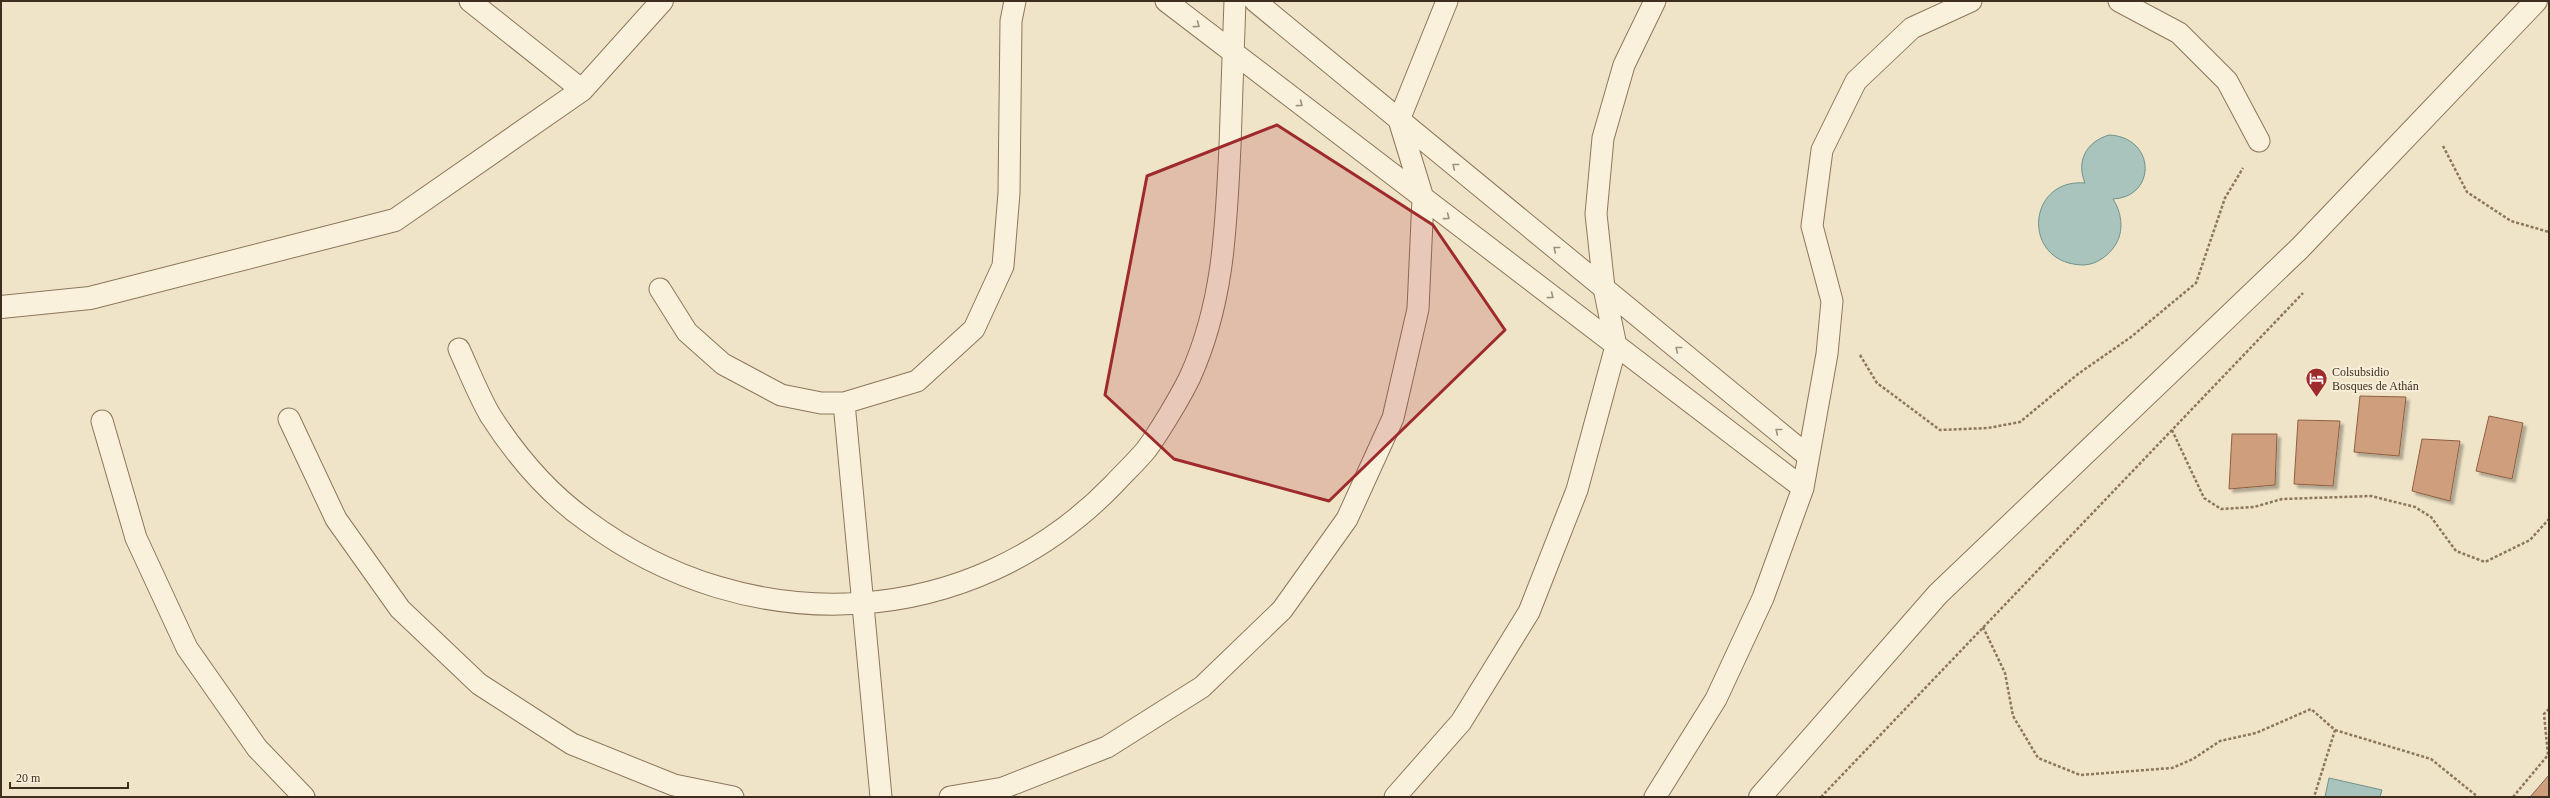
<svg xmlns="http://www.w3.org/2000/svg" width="2550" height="798" font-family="'Times New Roman',serif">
<defs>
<filter id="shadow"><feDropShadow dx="3.5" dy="3.5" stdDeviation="1" flood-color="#0004"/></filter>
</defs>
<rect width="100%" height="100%" fill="#f0e4c8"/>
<path fill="#a9c4bc" stroke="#6f938a" d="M2109,135C2156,137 2157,197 2113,199C2121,211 2124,229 2117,242C2111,254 2097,265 2083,265C2021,264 2026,178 2085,183C2076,161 2086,142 2109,135Z
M2329,778L2382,790L2380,797H2325Z"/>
<path fill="#cf9f7d" stroke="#8d5f41" filter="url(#shadow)" d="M2360,396L2406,397L2399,456L2354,452Z
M2489,416L2523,423L2512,479L2476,471Z
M2298,420L2340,421L2333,486L2294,484Z
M2232,434H2277L2275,485L2229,489Z
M2422,439L2460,441L2450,501L2412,491Z
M2549,775V797H2530Z"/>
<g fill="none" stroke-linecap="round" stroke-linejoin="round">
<defs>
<path id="lane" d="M470,1L582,90
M1166,1L1803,488
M1255,1L1808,456
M2119,1L2179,33L2227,81L2259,141
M660,289L687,332L723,364L781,395L821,403H844L917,381L974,329L1003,266L1009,193L1011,21L1015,1
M459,349C469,371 478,394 490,415C515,454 549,494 587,521C750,642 971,632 1114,484C1124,473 1136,462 1146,450C1158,434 1181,396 1190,377C1224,302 1226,227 1230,146C1232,97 1233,49 1235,1
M844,403L881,797
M289,419L336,519L400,609L479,684L572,744L674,785L733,797
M102,421L136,538L187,648L257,748L304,797
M950,797L1003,788L1107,747L1202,687L1282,610L1347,519L1393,418L1418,309L1423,198L1399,120L1447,1
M1395,797L1461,722L1529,612L1577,490L1616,346L1604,288L1596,214L1603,138L1624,65L1655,1
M1655,797L1716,699L1763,598L1803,488L1827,354L1832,301L1812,226L1822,150L1856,81L1912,28L1971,1"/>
<path id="street" d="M1,307L90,298L395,220L582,90L662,1
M1760,797L1938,594L2300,248L2536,1"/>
</defs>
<use href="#lane" stroke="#8d765c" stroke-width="23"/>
<use href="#street" stroke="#8d765c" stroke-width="24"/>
<path stroke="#8d765c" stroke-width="2.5" stroke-dasharray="3 2" stroke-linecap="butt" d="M2443,146L2467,192L2511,221L2549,232
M1860,355L1877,383L1940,430L1988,428L2020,422L2078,374L2131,337L2196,283L2225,198L2243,168
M2172,430L2204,498L2221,509L2254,507L2282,499L2371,496L2415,507L2431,517L2456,551L2485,562L2530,540L2549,519
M1983,627L2005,673L2013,716L2038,758L2080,775L2172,768L2193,759L2220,741L2256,733L2311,709L2335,730L2314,797
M2335,730L2431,759L2478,797
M1821,797L2303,293
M2513,797L2548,755L2544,714L2549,709"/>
<use href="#lane" stroke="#faf1dc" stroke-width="21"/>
<use href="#street" stroke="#faf1dc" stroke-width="22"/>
</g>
<defs><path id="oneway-chevron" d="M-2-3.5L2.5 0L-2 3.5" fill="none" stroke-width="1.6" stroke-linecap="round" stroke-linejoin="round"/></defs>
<g stroke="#9c907e">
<use href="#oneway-chevron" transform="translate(1197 25) rotate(37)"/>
<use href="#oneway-chevron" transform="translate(1300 104) rotate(37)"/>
<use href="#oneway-chevron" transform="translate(1455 166) rotate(-141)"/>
<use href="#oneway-chevron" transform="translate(1447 217) rotate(37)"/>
<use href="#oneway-chevron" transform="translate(1556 249) rotate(-141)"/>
<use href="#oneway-chevron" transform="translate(1551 296) rotate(37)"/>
<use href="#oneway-chevron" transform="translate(1678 349) rotate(-141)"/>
<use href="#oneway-chevron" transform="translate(1778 431) rotate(-141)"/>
</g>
<path fill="#9e2a2b" fill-opacity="0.2" stroke="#9e2a2b" stroke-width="3" stroke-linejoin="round" d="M1277,125L1433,225L1505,330L1329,501L1174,459L1105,395L1147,176Z"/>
<defs>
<symbol id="hotel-pin" viewBox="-11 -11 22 30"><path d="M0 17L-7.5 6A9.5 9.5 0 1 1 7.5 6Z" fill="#9e2a2b" stroke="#f7eed8"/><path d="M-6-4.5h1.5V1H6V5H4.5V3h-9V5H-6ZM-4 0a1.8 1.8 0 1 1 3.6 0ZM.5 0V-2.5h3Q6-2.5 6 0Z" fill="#fff"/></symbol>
</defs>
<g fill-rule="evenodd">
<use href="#hotel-pin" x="2304" y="366" width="25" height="34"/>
</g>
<g text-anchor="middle" stroke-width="4" stroke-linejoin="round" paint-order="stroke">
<g font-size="12" fill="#3d2e20" stroke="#f7eed8" text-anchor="start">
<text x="2332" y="376">Colsubsidio<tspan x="2332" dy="14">Bosques de Athán</tspan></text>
</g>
</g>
<rect width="2550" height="798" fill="none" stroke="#3d2e20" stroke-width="4"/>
<path d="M10 782v6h118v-6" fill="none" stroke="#3d2e20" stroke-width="2"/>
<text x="16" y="782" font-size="12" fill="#3d2e20" stroke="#f7eed8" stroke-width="3" paint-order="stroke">20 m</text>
</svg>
